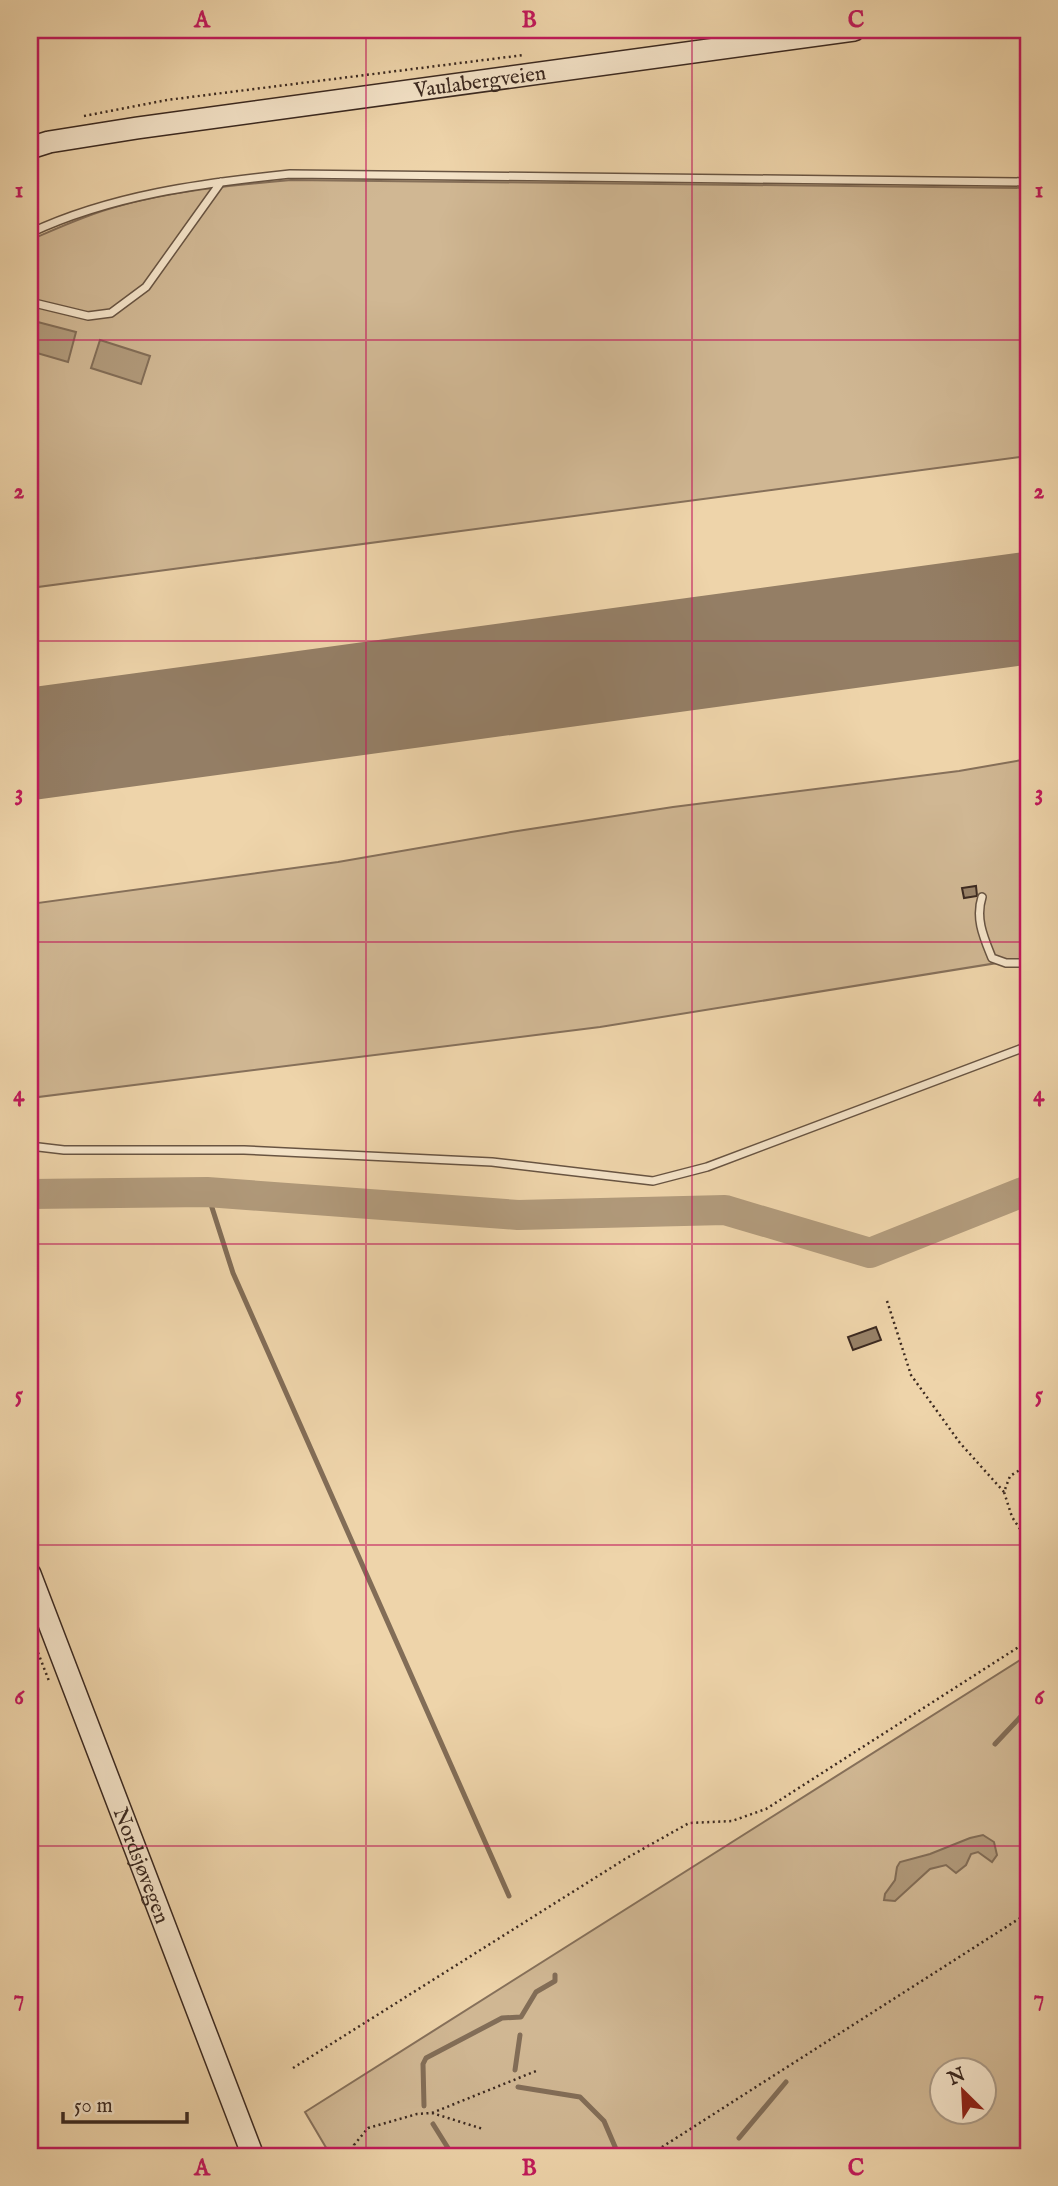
<svg xmlns="http://www.w3.org/2000/svg" width="1058" height="2186" font-family="'IM FELL English',serif">
<rect width="100%" height="100%" fill="#eed4aa"/>
<filter id="stains"><feTurbulence type="fractalNoise" baseFrequency=".00286" numOctaves="4"/><feColorMatrix values="0 0 0 0 .2 0 0 0 0 .09 0 0 0 0 .02 0 0 0 .5 -.17"/></filter>
<radialGradient id="worn" r=".72"><stop offset=".6" stop-color="#630" stop-opacity="0"/><stop offset="1" stop-color="#630" stop-opacity=".3"/></radialGradient>
<path fill="#d0b793" stroke="#86705a" stroke-width="2" fill-rule="evenodd" d="M291,180L1028,188V456L30,588V240C58,228 86,215 115,207C172,191 232,185 291,180Z
M1028,759V958L600,1027L30,1098V904L338,862L511,832L673,807L959,771Z
M1028,1655V2156H331L305,2112ZM942,2070H984V2112H942Z"/>
<path fill="#b19a7b" stroke="#826d57" stroke-width="2" d="M30,320L76,332L68,362L30,351Z
M100,340L150,356L141,384L91,368Z
M983,1835L994,1842L997,1855L992,1862L978,1852L971,1854L966,1865L956,1873L946,1865L930,1869L895,1901L884,1900L885,1894L895,1880L897,1867L900,1862L930,1854L970,1838Z"/>
<g fill="none" stroke-linecap="round" stroke-linejoin="round">
<path stroke="#826d57" stroke-width="5" d="M207,1192L233,1273L509,1896
M995,1744L1028,1709
M515,2070L520,2035
M518,2087L580,2097L604,2121L619,2156
M424,2106L423,2064L426,2058L502,2018L521,2017L536,1992L555,1981V1975
M433,2124L453,2156
M739,2138L786,2082
M719,2156L726,2150"/>
<path stroke="#b19a7b" stroke-width="30" d="M30,1194L207,1192L518,1215L725,1210L870,1253L1028,1190"/>
<path stroke="#947e65" stroke-width="112" d="M30,744L1028,608"/>
</g>
<path fill="#988268" stroke="#3b2920" stroke-width="2" d="M976,886L977,896L964,898L962,888Z
M876,1327L881,1340L853,1350L848,1337Z"/>
<g fill="none" stroke-linecap="round" stroke-linejoin="round">
<defs>
<path id="lane" d="M30,233C111,195 202,183 290,174L1028,182
M30,302L88,316L111,313L146,287L221,182
M982,897C975,919 984,938 992,958L1006,963H1028
M30,1146L64,1150H244L492,1162L653,1181L707,1167L1028,1046"/>
<g id="secondary">
<path id="s1" d="M30,148L49,142L137,128L854,30"/>
<path id="s2" d="M30,1574L253,2156"/>
</g>
</defs>
<use href="#lane" stroke="#685442" stroke-width="10"/>
<use href="#secondary" stroke="#3b2920" stroke-width="24"/>
<path stroke="#3b2920" stroke-width="2.5" stroke-dasharray="2 3.5" stroke-linecap="butt" d="M84,116L167,100L524,55
M887,1301L911,1375L960,1443L1004,1492
M1028,1465L1010,1476L1004,1492L1012,1517L1028,1541
M30,1632L49,1681
M293,2068L625,1859L689,1823L732,1821L766,1809L1028,1641
M432,2113L536,2071
M355,2156L354,2145L368,2128L417,2114L432,2113L483,2129
M648,2156L1028,1913"/>
<use href="#lane" stroke="#f4e3c8" stroke-width="7"/>
<use href="#secondary" stroke="#f4e3c8" stroke-width="21"/>
</g>
<path fill="none" stroke="#c2185b" stroke-width="2" stroke-opacity="0.55" d="M366,30V2156M692,30V2156M30,340H1028M30,641H1028M30,942H1028M30,1244H1028M30,1545H1028M30,1846H1028"/>
<g text-anchor="middle" stroke-width="7" stroke-linejoin="round" paint-order="stroke">
<g font-size="21" fill="#3b2920" stroke="#f4e3c8">
<text dy="7" stroke="none"><textPath href="#s1" startOffset="455">Vaulabergveien</textPath></text>
<text dy="7" stroke="none"><textPath href="#s2" startOffset="312">Nordsjøvegen</textPath></text>
</g>
</g>
<rect width="1058" height="2186" fill="none" stroke="#eed4aa" stroke-width="77"/>
<g transform="translate(963 2091) rotate(336)"><circle r="33" fill="#f4e3c8" stroke="#aa9985" stroke-width="2"/>
<path d="M0-5L12 26L0 18L-12 26Z" fill="#8f2418"/>
<text y="-10" font-size="19" font-weight="bold" text-anchor="middle" fill="#3b2920">N</text>
</g>
<path d="M63 2112v10h124v-10" fill="none" stroke="#3b2920" stroke-width="3.5"/>
<text x="74" y="2112" font-size="21" fill="#3b2920" stroke="#f4e3c8" stroke-width="5" paint-order="stroke">50 m</text>
<rect x="38" y="38" width="982" height="2110" fill="none" stroke="#c2185b" stroke-width="2.5"/>
<g font-size="23" text-anchor="middle" font-weight="bold" fill="#c2185b">
<text x="202" y="27">A</text>
<text x="529" y="27">B</text>
<text x="856" y="27">C</text>
<text x="19" y="197">1</text>
<text x="1039" y="197">1</text>
<text x="19" y="498">2</text>
<text x="1039" y="498">2</text>
<text x="19" y="800">3</text>
<text x="1039" y="800">3</text>
<text x="19" y="1101">4</text>
<text x="1039" y="1101">4</text>
<text x="19" y="1402">5</text>
<text x="1039" y="1402">5</text>
<text x="19" y="1704">6</text>
<text x="1039" y="1704">6</text>
<text x="19" y="2005">7</text>
<text x="1039" y="2005">7</text>
<text x="202" y="2175">A</text>
<text x="529" y="2175">B</text>
<text x="856" y="2175">C</text>
</g>
<rect width="100%" height="100%" filter="url(#stains)"/>
<rect width="100%" height="100%" fill="url(#worn)"/>
</svg>
